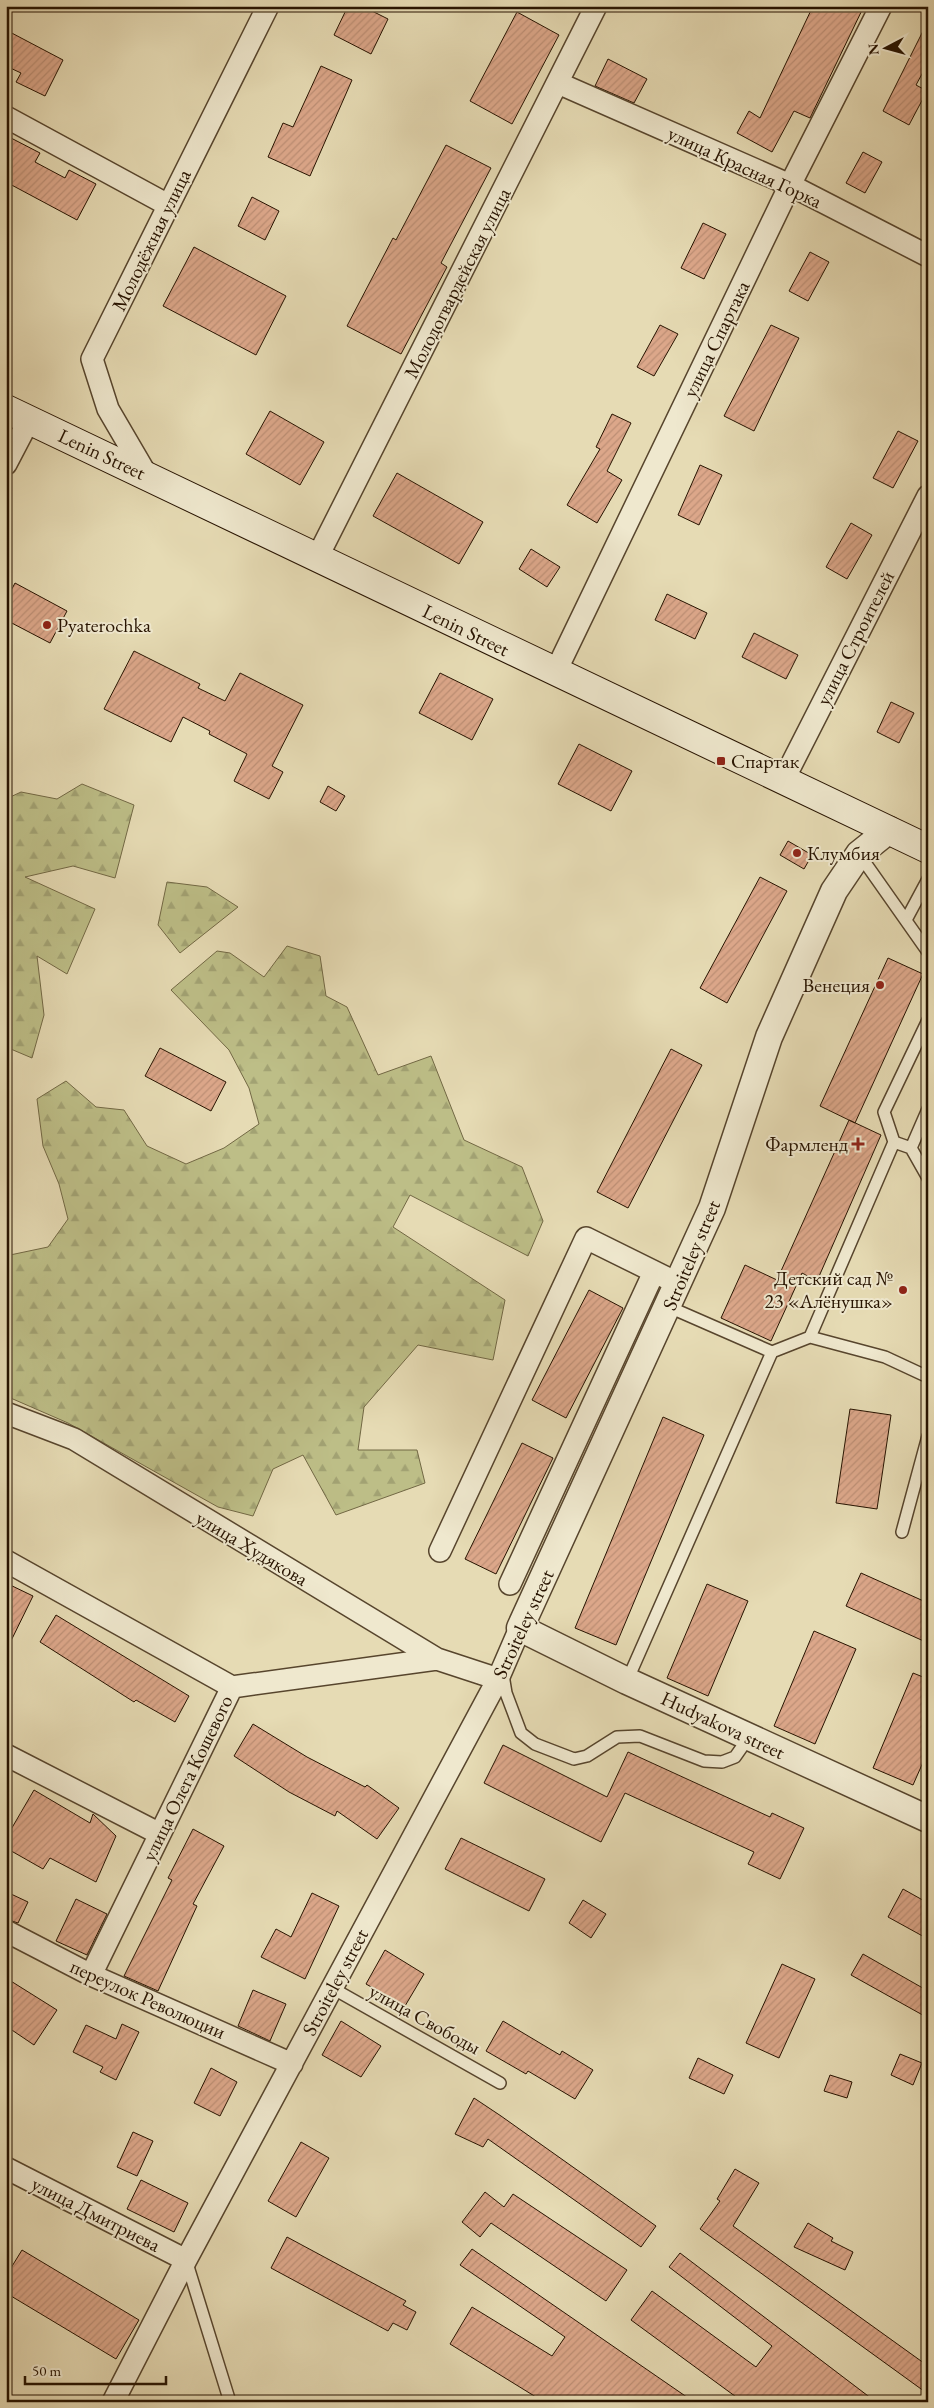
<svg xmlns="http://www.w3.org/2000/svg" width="934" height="2408" font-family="'EB Garamond',serif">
<defs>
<pattern id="forest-firs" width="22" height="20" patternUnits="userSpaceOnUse" patternTransform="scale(1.25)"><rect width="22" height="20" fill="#bdbe87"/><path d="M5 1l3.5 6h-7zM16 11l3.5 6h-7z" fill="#a2a273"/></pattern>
<pattern id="building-hatch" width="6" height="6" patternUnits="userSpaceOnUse" patternTransform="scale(1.25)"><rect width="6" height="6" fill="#dca78a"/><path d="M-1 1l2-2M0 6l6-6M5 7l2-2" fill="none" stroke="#bd8f75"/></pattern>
</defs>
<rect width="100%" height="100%" fill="#e6dbb4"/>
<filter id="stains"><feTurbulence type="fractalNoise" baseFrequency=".004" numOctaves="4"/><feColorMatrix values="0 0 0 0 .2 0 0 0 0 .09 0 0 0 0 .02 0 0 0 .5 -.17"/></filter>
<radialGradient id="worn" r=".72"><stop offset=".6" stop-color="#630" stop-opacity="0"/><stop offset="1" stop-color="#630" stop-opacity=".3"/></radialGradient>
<path fill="url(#forest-firs)" stroke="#726844" d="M82,784L134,805L115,878L73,866L25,877L95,909L67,974L37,956L44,1015L32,1058L6,1047V799L21,792L57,799Z
M167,882L207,887L238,907L180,953L158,925Z
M287,946L320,956L326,996L347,1007L378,1075L431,1056L464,1140L522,1167L543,1221L528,1256L410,1195L393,1227L505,1300L493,1360L418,1345L364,1407L358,1450H417L425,1483L336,1515L303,1455L273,1469L253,1516L218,1507L68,1423L6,1396V1325L10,1323L6,1299V1258L10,1255L48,1247L68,1219L59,1184L43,1146L37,1099L66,1081L96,1107L124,1110L147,1146L186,1164L224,1148L259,1124L249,1088L229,1050L171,990L217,951L230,953L264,977Z"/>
<path fill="url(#building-hatch)" stroke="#271300" d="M348,6H362L388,19L371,54L334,35Z
M813,6H864L810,118L794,111L772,152L737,133L749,111L760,118Z
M517,12L559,35L512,124L470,101Z
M928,21V63L916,85L927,91L909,125L883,111Z
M6,30L63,60L45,96L16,82L21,73L6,66Z
M608,59L647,79L634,103L595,86Z
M321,66L352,80L310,176L268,157L283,123L293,127Z
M11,138L40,153L35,162L65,178L69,170L96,184L77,220L6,182V148Z
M446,145L491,168L441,263L447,267L401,354L347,326L393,238L396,240Z
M863,152L882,162L865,193L846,183Z
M252,197L279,211L265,240L238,226Z
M703,223L726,234L704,279L681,268Z
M194,247L286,296L256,355L163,306Z
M810,252L829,262L808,301L789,291Z
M660,325L678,334L654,376L637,367Z
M771,325L799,338L754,431L724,416Z
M270,411L324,442L300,485L246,454Z
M612,414L631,423L607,471L622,480L597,523L567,505L600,449L596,447Z
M898,431L918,441L893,488L873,478Z
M700,465L722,475L699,525L678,515Z
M397,473L483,522L459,564L373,516Z
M851,523L872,535L847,579L826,567Z
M531,549L560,567L547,587L519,569Z
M15,583L67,611L50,643L6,620V600Z
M667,594L707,613L695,639L655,620Z
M754,633L798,655L786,679L742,657Z
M134,651L200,684L198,688L225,701L240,673L303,705L272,766L283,772L269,799L234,781L247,754L209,734L210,731L183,717L171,742L104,709Z
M440,673L493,699L472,740L419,713Z
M891,702L914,713L899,743L877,732Z
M579,744L632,771L611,811L558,784Z
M328,786L345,796L336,811L320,802Z
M788,841L812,855L804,869L780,855Z
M760,877L787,891L727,1003L700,988Z
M888,958L923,974L855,1123L820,1106Z
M160,1048L226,1082L211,1111L145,1076Z
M671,1049L702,1065L628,1208L597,1192Z
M849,1120L881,1135L817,1281L802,1273L771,1341L721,1318L745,1265L777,1280Z
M589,1290L623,1308L566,1418L532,1400Z
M850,1409L891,1415L877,1509L836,1503Z
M663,1417L704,1435L616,1645L575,1628Z
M522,1443L553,1458L496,1574L465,1559Z
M861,1573L928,1603V1643L846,1606Z
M6,1583L33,1596L6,1651Z
M707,1584L748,1601L708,1696L667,1678Z
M56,1615L189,1696L175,1722L136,1700L134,1702L40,1642Z
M814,1631L856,1649L815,1744L774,1726Z
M913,1673L928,1679V1751L913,1785L873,1768Z
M253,1724L307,1757L365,1787L367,1785L399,1808L377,1839L337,1811L335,1816L289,1792L234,1756Z
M503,1745L607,1797L628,1752L770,1817L772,1813L804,1828L780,1879L748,1864L754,1852L625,1793L601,1842L484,1783Z
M34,1790L90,1823L93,1814L116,1836L96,1882L50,1858L43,1869L6,1848V1838Z
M193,1829L224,1846L193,1904L197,1906L158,1991L124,1976L172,1880L168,1878Z
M461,1838L545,1879L529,1911L445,1869Z
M903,1889L928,1903V1939L888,1917Z
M312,1893L339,1906L305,1979L261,1957L276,1929L291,1937Z
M11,1894L28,1902L18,1923L6,1919V1904Z
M76,1899L107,1914L87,1955L56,1941Z
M583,1900L606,1914L591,1938L569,1923Z
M385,1950L424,1974L405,2006L366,1984Z
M863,1954L928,1991V2018L851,1975Z
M782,1964L815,1979L779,2058L746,2043Z
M6,1978L57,2010L34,2045L6,2026Z
M253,1990L286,2004L270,2041L238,2026Z
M341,2021L381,2046L361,2077L322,2055Z
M503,2021L560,2055L562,2051L593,2070L575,2099L528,2071L526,2074L486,2051Z
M122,2024L139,2032L116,2080L100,2072L103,2067L73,2052L86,2025L116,2039Z
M900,2054L922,2063L913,2085L891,2075Z
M698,2058L733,2075L724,2094L689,2078Z
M211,2068L237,2082L220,2116L194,2103Z
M830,2075L852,2082L847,2098L824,2091Z
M474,2098L501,2116L656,2226L641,2247L488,2139L483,2147L455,2134Z
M133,2132L153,2141L137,2176L117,2167Z
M301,2142L329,2158L296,2217L268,2201Z
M735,2169L759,2183L733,2226L928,2366V2394L700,2229L720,2201L717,2199Z
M141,2180L188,2203L174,2232L127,2209Z
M485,2192L504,2207L513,2194L627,2270L606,2301L491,2223L480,2237L462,2222Z
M808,2223L833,2238L831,2241L853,2252L845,2270L794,2247Z
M287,2237L406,2301L403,2305L416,2312L407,2330L393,2323L388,2331L271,2268Z
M472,2249L694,2402H544L450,2344L472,2307L552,2356L565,2337L460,2265Z
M22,2250L139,2320L116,2359L6,2293V2276Z
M680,2253L876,2402H743L631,2320L652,2291L756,2367L772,2346L669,2267Z"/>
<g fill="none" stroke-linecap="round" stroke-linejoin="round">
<defs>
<path id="service" d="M859,854L928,952
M906,920L928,879
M894,1142L911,1148L928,1178
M911,1148L928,1109
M669,1307L772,1352L810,1337L885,1357L928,1377
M810,1337L894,1142L884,1112L928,1020
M902,1532L928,1436
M503,1675L506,1693L521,1733L535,1744L574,1759L587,1756L617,1737L640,1736L704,1761L722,1762L735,1757L749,1737
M627,1681L772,1352
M332,1988L500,2083
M186,2260L230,2402"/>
<path id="minor" d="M558,83L790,185L928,256
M6,117L168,205
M6,464L29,420
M146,474L108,409L92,359L268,6
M317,558L596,6
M555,673L790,185L881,6
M783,781L928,496
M6,1413L74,1439L437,1659L498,1679
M440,1551L586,1238L679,1284
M6,1561L232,1687
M510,1584L654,1272
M6,1755L160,1834
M6,1931L91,1975L292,2064
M91,1975L232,1687L437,1659
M6,2168L186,2260
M113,2402L186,2260L498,1679L520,1628"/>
<path id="tertiary" d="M889,830L859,854L834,891L769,1037L712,1208L520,1628L627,1681L928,1819"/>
<path id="secondary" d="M6,409L928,849"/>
</defs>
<use href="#service" stroke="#57452d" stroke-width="14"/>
<use href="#minor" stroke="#57452d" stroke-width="24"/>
<use href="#tertiary" stroke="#57452d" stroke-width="29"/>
<use href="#secondary" stroke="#271300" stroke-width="30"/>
<use href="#service" stroke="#efe8ce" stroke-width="11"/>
<use href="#minor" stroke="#efe8ce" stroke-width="21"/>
<use href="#tertiary" stroke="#efe8ce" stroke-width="26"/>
<use href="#secondary" stroke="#efe8ce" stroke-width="28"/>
</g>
<g fill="#8f2418" stroke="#efe8ce" stroke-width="2">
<circle cx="47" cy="625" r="5"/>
<rect x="716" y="756" width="10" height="10" rx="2.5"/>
<circle cx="797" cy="853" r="5"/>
<circle cx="880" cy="985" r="5"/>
<path d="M855.5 1136.5h5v5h5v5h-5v5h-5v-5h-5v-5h5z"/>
<circle cx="903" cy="1290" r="5"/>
</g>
<g text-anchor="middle" stroke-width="4" stroke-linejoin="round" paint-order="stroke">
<g font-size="20" fill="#271300" stroke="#efe8ce">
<text transform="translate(745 167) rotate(25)" y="7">улица Красная Горка</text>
<text transform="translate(151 240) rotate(-64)" y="7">Молодёжная улица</text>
<text transform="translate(457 283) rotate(-63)" y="7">Молодогвардейская улица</text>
<text transform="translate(716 339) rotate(-64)" y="7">улица Спартака</text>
<text transform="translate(102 454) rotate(25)" y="7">Lenin Street</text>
<text transform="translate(466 630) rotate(26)" y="7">Lenin Street</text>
<text transform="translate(855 638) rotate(-63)" y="7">улица Строителей</text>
<text transform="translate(691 1255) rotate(-67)" y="7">Stroiteley street</text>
<text transform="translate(252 1548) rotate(31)" y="7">улица Худякова</text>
<text transform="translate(523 1624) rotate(-65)" y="7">Stroiteley street</text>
<text transform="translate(723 1725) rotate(25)" y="7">Hudyakova street</text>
<text transform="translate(187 1778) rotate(-64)" y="7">улица Олега Кошевого</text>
<text transform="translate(335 1982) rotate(-62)" y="7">Stroiteley street</text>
<text transform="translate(148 1999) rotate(24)" y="7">переулок Революции</text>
<text transform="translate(425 2019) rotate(29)" y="7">улица Свободы</text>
<text transform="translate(96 2214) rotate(27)" y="7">улица Дмитриева</text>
</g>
<g font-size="20" fill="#271300" stroke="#efe8ce" text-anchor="start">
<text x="57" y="632">Pyaterochka</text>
<text x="731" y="768">Спартак</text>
<text x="807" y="860">Клумбия</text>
<text x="870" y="992" text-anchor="end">Венеция</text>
<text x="848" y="1151" text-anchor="end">Фармленд</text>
<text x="893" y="1285" text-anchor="end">Детский сад №<tspan x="893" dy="23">23 «Алёнушка»</tspan></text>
</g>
</g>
<rect width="934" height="2408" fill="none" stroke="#e6dbb4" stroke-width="25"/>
<rect x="8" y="8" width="919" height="2393" fill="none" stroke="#271300" stroke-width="2.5"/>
<rect x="12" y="12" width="909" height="2383" fill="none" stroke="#271300"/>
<g transform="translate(886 48) rotate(264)" stroke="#efe8ce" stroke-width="4" paint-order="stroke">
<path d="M0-4L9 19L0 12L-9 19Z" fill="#271300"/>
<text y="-8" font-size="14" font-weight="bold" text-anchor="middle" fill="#271300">N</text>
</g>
<path d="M25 2376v8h141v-8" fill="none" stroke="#271300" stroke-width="2.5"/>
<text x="32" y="2376" font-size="15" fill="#271300" stroke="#efe8ce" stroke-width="4" paint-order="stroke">50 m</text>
<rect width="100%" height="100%" filter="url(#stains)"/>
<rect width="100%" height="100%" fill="url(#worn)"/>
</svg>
